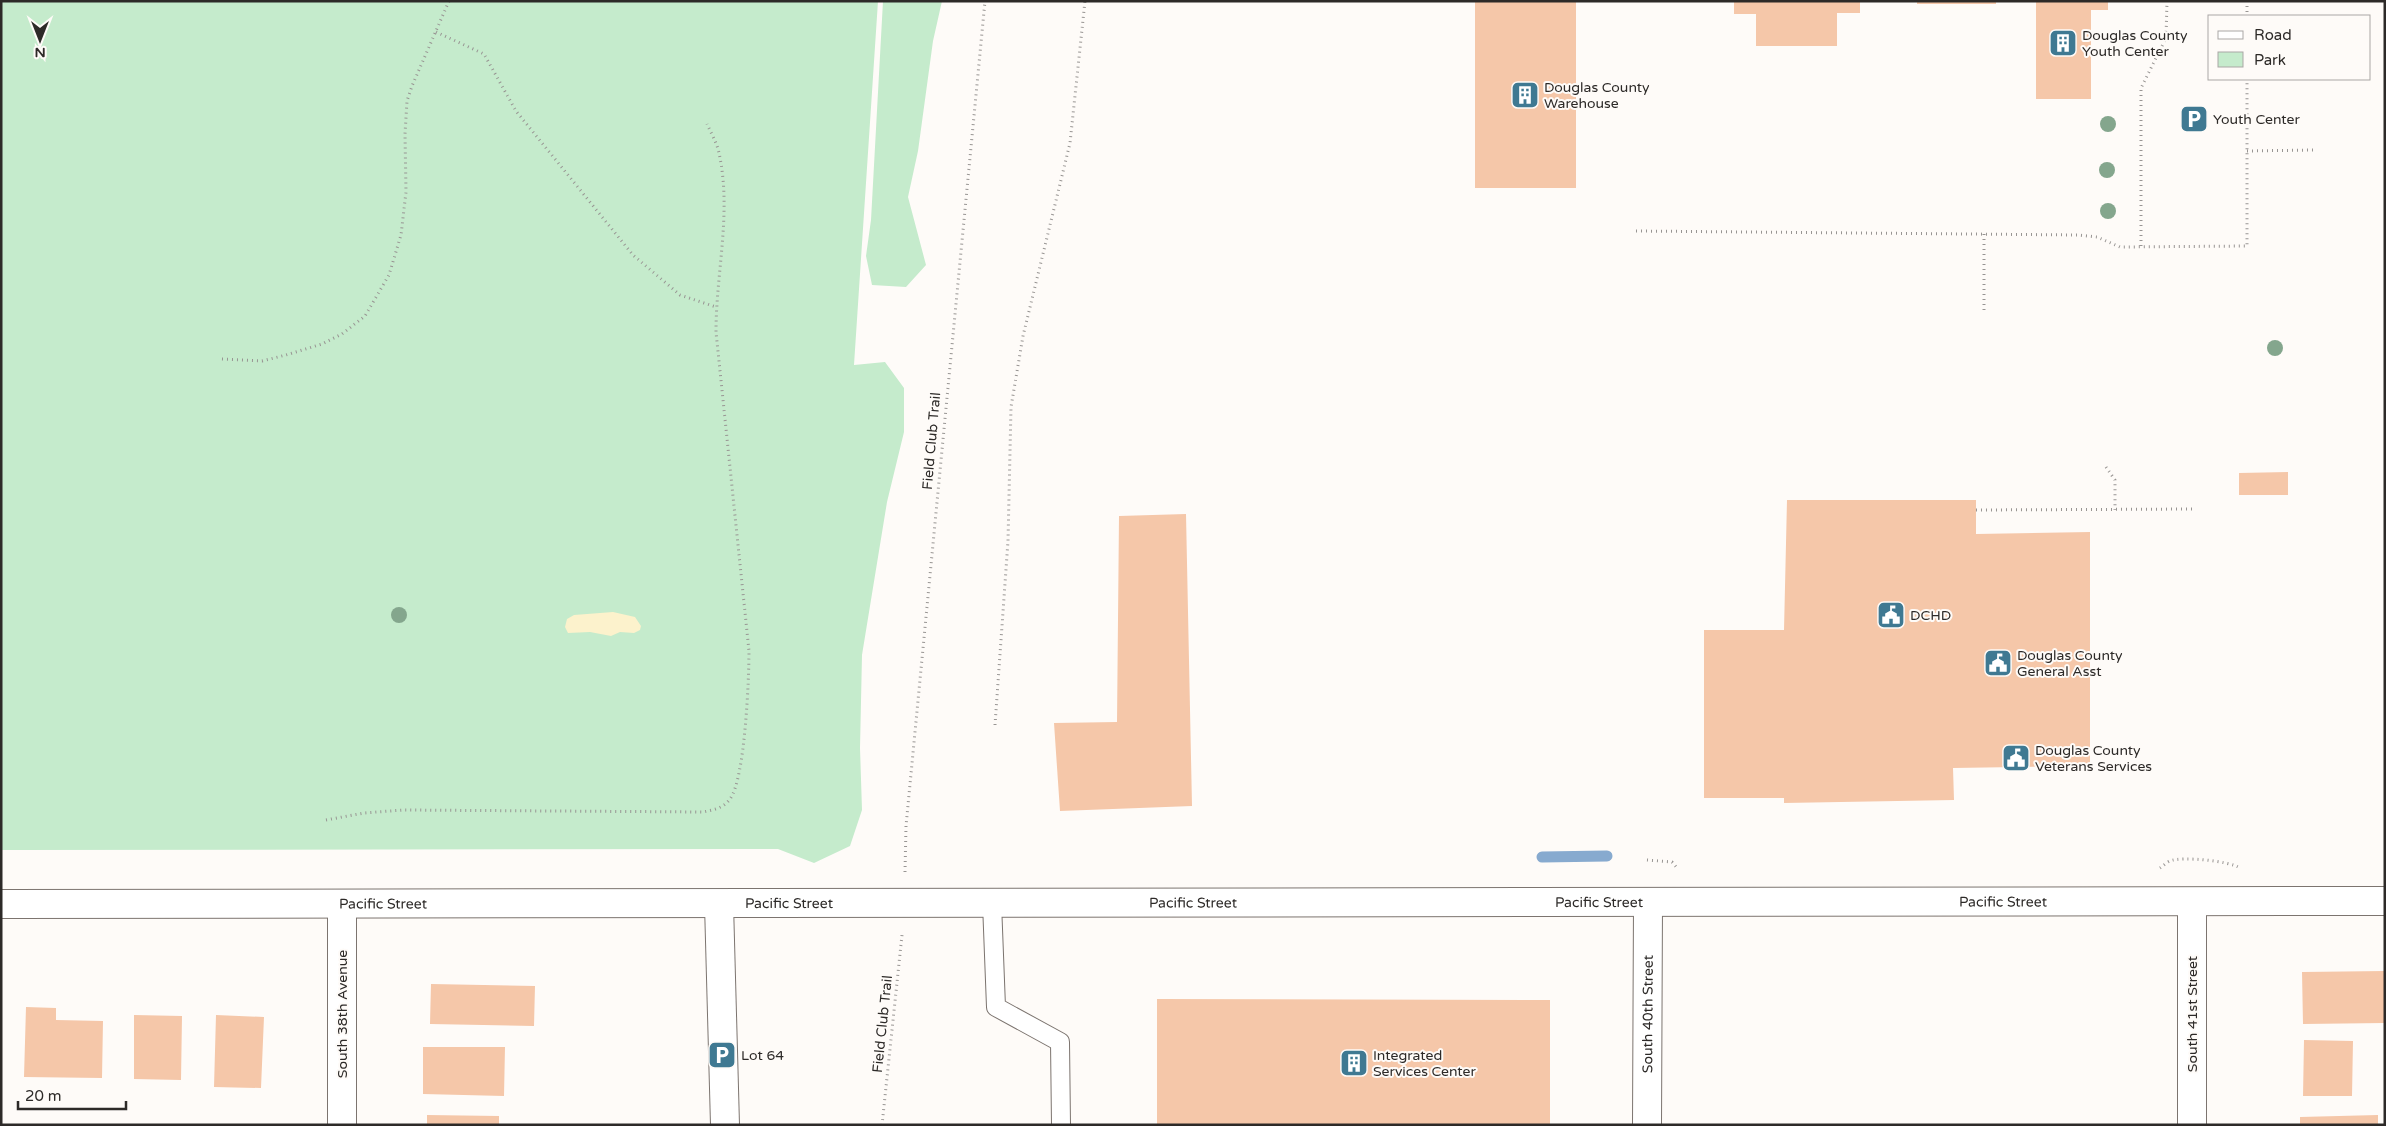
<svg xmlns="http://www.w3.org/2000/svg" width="2386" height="1126" font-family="'Varela Round',sans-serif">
<rect width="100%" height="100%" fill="#fefbf8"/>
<path fill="#c5ebcc" d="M1,1H878L854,365L885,362L904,388V432L887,502L862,655L860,748L862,810L850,846L814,863L778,849L1,850Z
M883,1H942L933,41L918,151L908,197L926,265L906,287L872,285L866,256L871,220Z"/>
<path fill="#fcf2cc" d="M613,612L635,617L641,626L640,630L634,633L620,632L611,636L590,632L568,633L565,627L567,619L574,615Z"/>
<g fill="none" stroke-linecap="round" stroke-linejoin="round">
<path stroke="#87aacf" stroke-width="11" d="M1542,857L1607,856"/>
</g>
<path fill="#f5c7a9" d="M1475,1H1576V188H1475Z
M1734,1H1860V13H1837V46H1756V14H1734Z
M1917,1H1996V4H1917Z
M2036,1H2108V10H2091V99H2036Z
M2288,472V495H2239V473Z
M1787,500H1976V534L2090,532V766L1953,768L1954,800L1784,803V798H1704V630H1784Z
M1186,514L1192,806L1060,811L1054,723L1117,722L1119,516Z
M2385,971V1023L2303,1024L2302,972Z
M431,984L535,986L534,1026L430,1024Z
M1157,999L1550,1000V1125H1157Z
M26,1007L56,1008V1020L103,1021L102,1078L24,1077Z
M134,1015L182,1016L181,1080L134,1079Z
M216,1015L264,1017L261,1088L214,1087Z
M2304,1040L2353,1041L2352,1096H2303Z
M423,1047H505L504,1096L423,1094Z
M427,1115L499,1116V1125H427Z
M2378,1115V1125H2300V1117Z"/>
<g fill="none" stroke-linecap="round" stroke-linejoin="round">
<defs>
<path id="service" d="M992,903L996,1007L1060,1042L1061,1125"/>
<g id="minor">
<path id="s1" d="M1,904L2385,901"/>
<path d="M342,904V1125"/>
<path d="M719,904L725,1125"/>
<path id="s2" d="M1647,1125L1648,904"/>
<path d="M2192,1125V903"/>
</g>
</defs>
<use href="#service" stroke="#7c746f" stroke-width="20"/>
<use href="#minor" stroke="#7c746f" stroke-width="30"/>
<path stroke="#989593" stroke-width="3" stroke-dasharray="1 4" stroke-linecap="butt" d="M2247,1V16
M436,32L484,54L516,111L633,255L680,295L716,307
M2247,151L2313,150
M1636,231L2078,235L2097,237L2120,247L2247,246V79
M1984,234V310
M2141,246V88L2166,38L2167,1
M222,359L262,361L286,355L322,344L342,334L365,316L389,275L401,235L406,192L405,134L407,101L412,86L449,1
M2106,467L2115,480V510
M1976,510L2194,509
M995,725L1008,541L1011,407L1023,336L1070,143L1085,1
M326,820L364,813L403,810L703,812C713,810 724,808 730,799C745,779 749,679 749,651L716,332C716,272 732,212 719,153C717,143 711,133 707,124
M1647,860L1672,862L1678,869
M2160,868C2163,866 2167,862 2170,861C2181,856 2230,861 2240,868
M905,872L906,826L985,1
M882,1125L902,935"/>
<use href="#service" stroke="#fff" stroke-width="18"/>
<use href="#minor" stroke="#fff" stroke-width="28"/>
</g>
<g fill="#84a68d">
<circle cx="2108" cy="124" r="8"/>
<circle cx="2107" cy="170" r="8"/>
<circle cx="2108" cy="211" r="8"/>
<circle cx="2275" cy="348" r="8"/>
<circle cx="399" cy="615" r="8"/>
</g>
<defs>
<symbol id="building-square" viewBox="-11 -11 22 22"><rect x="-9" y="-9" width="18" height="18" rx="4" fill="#3f7992" stroke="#fefbf8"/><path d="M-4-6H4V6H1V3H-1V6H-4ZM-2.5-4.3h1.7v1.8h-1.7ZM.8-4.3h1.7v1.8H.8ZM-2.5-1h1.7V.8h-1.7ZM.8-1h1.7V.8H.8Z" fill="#fff"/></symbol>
<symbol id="parking-square" viewBox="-11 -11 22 22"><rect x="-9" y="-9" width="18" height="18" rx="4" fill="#3f7992" stroke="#fefbf8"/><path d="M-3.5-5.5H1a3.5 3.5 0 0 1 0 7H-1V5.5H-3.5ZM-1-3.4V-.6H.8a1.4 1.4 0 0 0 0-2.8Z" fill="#fff"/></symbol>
<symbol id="civic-square" viewBox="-11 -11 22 22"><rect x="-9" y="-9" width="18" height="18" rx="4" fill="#3f7992" stroke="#fefbf8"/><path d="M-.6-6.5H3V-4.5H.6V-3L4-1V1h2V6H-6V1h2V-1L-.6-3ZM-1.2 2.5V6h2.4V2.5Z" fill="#fff"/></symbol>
</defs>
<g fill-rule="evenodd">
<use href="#building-square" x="2047" y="27" width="32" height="32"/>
<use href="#building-square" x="1509" y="79" width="32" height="32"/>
<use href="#parking-square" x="2178" y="103" width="32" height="32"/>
<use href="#civic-square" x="1875" y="599" width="32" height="32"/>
<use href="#civic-square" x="1982" y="647" width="32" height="32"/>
<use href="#civic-square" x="2000" y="742" width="32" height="32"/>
<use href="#parking-square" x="706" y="1039" width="32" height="32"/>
<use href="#building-square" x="1338" y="1047" width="32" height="32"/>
</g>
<g text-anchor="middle" stroke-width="4" stroke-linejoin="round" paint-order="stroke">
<g font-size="14" fill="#2d2a28" stroke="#fefbf8" text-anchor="start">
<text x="2082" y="40">Douglas County<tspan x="2082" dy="16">Youth Center</tspan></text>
<text x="1544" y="92">Douglas County<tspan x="1544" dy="16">Warehouse</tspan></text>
<text x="2213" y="124">Youth Center</text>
<text x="1910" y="620">DCHD</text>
<text x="2017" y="660">Douglas County<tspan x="2017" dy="16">General Asst</tspan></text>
<text x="2035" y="755">Douglas County<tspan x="2035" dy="16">Veterans Services</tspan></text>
<text x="741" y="1060">Lot 64</text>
<text x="1373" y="1060">Integrated<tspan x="1373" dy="16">Services Center</tspan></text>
</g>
<g font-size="14" fill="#2d2a28" stroke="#fefbf8">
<text transform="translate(931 441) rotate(-85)" y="5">Field Club Trail</text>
<text dy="5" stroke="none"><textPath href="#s1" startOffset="788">Pacific Street</textPath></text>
<text dy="5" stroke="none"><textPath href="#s1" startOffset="1192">Pacific Street</textPath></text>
<text dy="5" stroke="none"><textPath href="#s1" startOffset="2002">Pacific Street</textPath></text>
<text dy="5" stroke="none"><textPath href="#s1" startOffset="382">Pacific Street</textPath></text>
<text dy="5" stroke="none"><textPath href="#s1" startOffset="1598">Pacific Street</textPath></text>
<text transform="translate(342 1014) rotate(-90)" y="5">South 38th Avenue</text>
<text dy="5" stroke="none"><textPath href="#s2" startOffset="111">South 40th Street</textPath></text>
<text transform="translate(2192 1014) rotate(-90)" y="5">South 41st Street</text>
<text transform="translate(882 1024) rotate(-84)" y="5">Field Club Trail</text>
</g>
</g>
<rect width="2386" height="1126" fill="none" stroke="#2d2a28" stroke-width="5"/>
<rect x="2208" y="15" width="162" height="65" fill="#fefbf8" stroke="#aaa7a5"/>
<rect x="2218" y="31" width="25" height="8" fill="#ffffff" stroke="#aaa7a5"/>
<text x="2254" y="40" font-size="15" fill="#2d2a28">Road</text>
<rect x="2218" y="52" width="25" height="15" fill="#c5ebcc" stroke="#aaa7a5"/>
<text x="2254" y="65" font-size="15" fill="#2d2a28">Park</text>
<g transform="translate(40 40) rotate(180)" stroke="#fefbf8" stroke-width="4" paint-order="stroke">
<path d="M0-4L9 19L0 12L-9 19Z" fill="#2d2a28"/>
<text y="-8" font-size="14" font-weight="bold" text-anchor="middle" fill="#2d2a28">N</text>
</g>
<path d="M18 1101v8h108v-8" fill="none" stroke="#2d2a28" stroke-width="2.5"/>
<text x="25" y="1101" font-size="15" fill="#2d2a28" stroke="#fefbf8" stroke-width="4" paint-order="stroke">20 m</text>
</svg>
